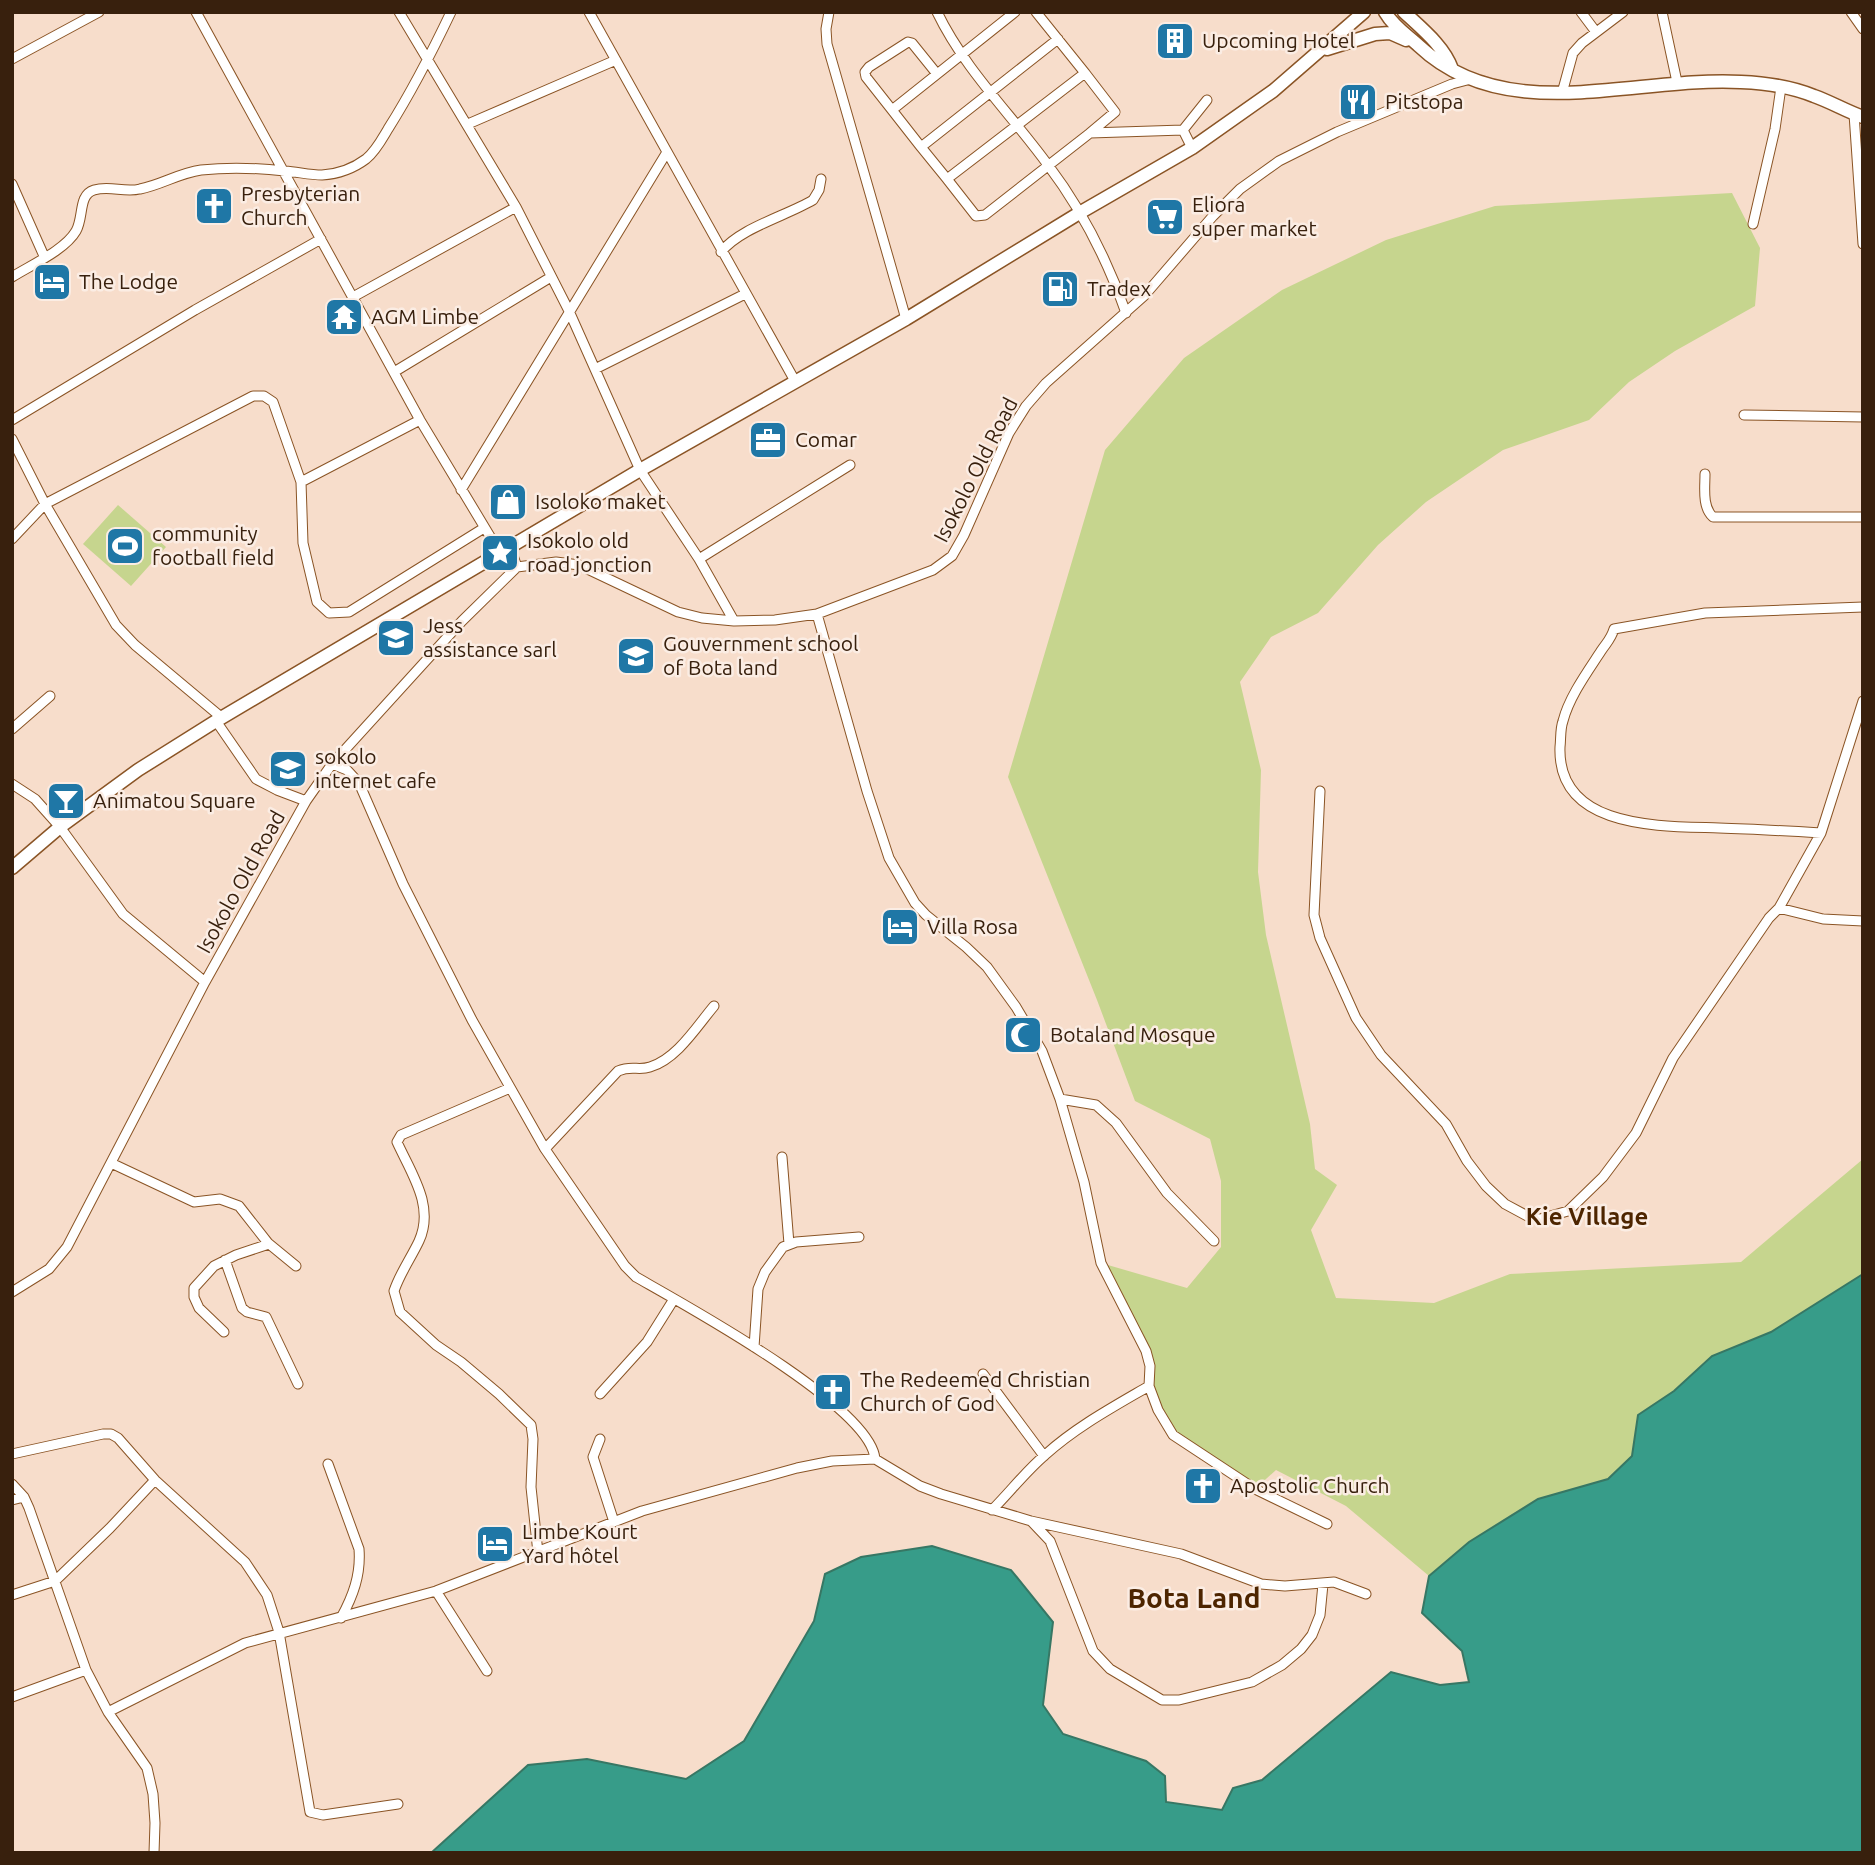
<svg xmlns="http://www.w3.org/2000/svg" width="1875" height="1865" font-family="Ubuntu,sans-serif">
<rect width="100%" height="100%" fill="#f7ddcb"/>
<path fill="#c6d58e" d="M1732,193L1760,248L1755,306L1675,351L1629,382L1589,420L1503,450L1426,502L1378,545L1318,613L1271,637L1240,682L1261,770L1258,872L1266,935L1310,1124L1315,1169L1337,1185L1311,1230L1336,1298L1434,1303L1510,1274L1741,1262L1863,1159V1274L1771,1332L1712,1356L1674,1391L1638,1415L1632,1456L1608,1480L1538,1499L1469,1542L1429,1576L1346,1506L1276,1470L1255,1489L1173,1435L1148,1372L1149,1361L1101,1263L1187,1288L1221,1247V1181L1210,1139L1135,1101L1097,1000L1008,777L1105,450L1184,358L1282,290L1386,240L1495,206Z
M118,505L166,547L131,586L83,544Z"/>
<path fill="#379c89" stroke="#377764" stroke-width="2" d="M1863,1274V1853H431L528,1765L587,1759L686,1779L744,1741L814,1621L825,1574L861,1557L932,1546L1011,1570L1053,1622L1043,1705L1063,1734L1146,1761L1165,1776L1166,1802L1222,1810L1233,1788L1262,1780L1391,1672L1440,1685L1469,1682L1462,1651L1422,1613L1429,1576L1469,1542L1538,1499L1608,1479L1632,1456L1638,1415L1674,1391L1712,1356L1771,1332Z"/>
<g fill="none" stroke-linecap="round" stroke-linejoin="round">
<defs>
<path id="minor" d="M196,12L420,420L500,553
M399,12L516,207L569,311L640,470L699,559L734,621
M589,12L795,381
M829,12L826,29L827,44L906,319
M937,12C965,70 1011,114 1048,165C1082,210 1107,259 1126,313
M1015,12L892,110L921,147L1058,39
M1036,12L1085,73L947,179L976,216L985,215L1090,133L1183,130
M1581,12L1596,32
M1662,12L1677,82
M1851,12L1863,29
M12,59L99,12
M1085,73L1115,112L1090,133
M1562,93L1573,53L1582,43L1623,12
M892,110L866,77L865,72L869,67L908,42L912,43L937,74
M1854,114L1863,244
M468,124L616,60
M921,147L947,179
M1192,148L1183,130L1207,100
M12,184L44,256
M1753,224L1775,129L1781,87
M721,252C740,228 786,216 813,200L819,190L821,179
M12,277C31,265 65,250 76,231C84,217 78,195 94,190C110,185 124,193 140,189C161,185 179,173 201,170C228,167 258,168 285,171C298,172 310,175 322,175C338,174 354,168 366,159C376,151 382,139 388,129C412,91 432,52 451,12
M353,297L516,207
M595,369L745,294
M394,372L551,277
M1744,415L1863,417
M12,420L195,310L321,239
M420,420L301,482L303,543L317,602L329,613L349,612L484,528
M12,439L45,504L116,625L135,645L221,717
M1705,474C1705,488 1702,507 1713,517H1863
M461,490L667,152
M12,539L45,504L253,396H264L273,402L301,482
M510,547L517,567
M699,559L850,465
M817,614L867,791L889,858L915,903L926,915L966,947L987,967L1016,1007L1042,1051L1060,1099L1084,1182L1101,1263L1146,1351L1150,1366L1149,1386C1113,1407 1076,1427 1045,1455C1026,1471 1010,1492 992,1510
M216,721L256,779L277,790L306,801
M12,729L50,696
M332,764L347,770L359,783L403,884L472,1020L545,1149L625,1266L636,1277C683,1304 871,1406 875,1459
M12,784L35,799L60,827L123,914L205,982
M1320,791L1314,915L1320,938L1356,1018L1381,1055L1446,1124L1467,1161L1486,1186L1505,1204L1531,1218L1540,1219L1568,1211L1603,1177L1636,1133L1673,1058L1769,918L1779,908L1821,833L1863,701
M1821,833C1787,831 1753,829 1719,828C1662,826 1557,830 1560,747C1561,739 1560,729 1563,721C1569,697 1588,671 1601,651C1607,642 1611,639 1614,629L1705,613L1863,607
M1779,908L1823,919L1863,921
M510,1088L401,1135L397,1142C411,1173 435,1206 419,1241C411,1258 400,1273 394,1291L400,1312L436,1345L461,1362L499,1394L531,1425L533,1439L531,1487L538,1553
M1060,1099L1096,1105L1116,1123L1167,1193L1214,1241
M545,1149L618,1071C632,1065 638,1071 650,1067C677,1059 697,1026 714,1006
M782,1157L789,1244
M111,1163L194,1202L220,1199L239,1206L268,1243L296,1266
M225,1260L242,1308L247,1312L266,1317L298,1384
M12,1292L49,1269L67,1247L205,982L306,801L332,764L462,621L517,567L556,562L579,565L678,612L702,618L734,621L775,620L817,614L933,570L952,556L964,535L1009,433L1026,406L1046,383L1144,296L1213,216L1240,189L1279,161L1337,132L1452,84L1471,79
M224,1332L199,1308L194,1297V1288L214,1266L236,1255L269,1244
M754,1347L758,1289L765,1272L783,1247L796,1242L859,1237
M983,1374L1044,1456
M1149,1386L1158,1410L1173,1435L1255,1489L1327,1524
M600,1394L647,1342L674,1299
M600,1439L593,1457L614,1522
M12,1454L103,1434H111L118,1438L155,1480L245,1562L267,1595L279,1632L310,1812L323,1815L398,1804
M328,1464L359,1549C361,1575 353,1596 341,1618
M12,1484L24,1497L29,1508L86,1670L108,1712L147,1768L153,1794L155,1823L154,1853
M12,1500L24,1497
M1032,1522L1050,1541L1093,1651L1110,1669L1162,1700H1179L1252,1682L1282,1665L1301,1649L1312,1635L1320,1615L1323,1584
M436,1591L487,1671
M12,1595L55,1581L110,1528L155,1480
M12,1697L86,1670
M108,1712L245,1643L436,1591L642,1511L797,1468L832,1461L875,1459L920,1486L941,1494L1031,1521L1181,1554L1261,1584L1285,1586L1334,1582L1366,1594"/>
<path id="highway" d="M1385,12C1393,26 1407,35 1419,46C1506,128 1635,76 1741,82C1765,83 1792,87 1814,96C1831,102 1846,111 1863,117
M1404,12C1421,28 1444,46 1452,69
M1327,49L1375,34L1390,33L1406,40
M12,868L60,827L138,770L216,721L640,470L906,319L1081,212L1192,148L1273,91L1364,12"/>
</defs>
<use href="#minor" stroke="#8a5425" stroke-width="11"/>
<use href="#highway" stroke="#8a5425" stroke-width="15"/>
<use href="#minor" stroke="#fff" stroke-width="9"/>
<use href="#highway" stroke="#fff" stroke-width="12"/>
</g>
<defs>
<symbol id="building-square" viewBox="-11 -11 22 22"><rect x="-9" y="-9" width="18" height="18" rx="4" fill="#1f77a6" stroke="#fbede4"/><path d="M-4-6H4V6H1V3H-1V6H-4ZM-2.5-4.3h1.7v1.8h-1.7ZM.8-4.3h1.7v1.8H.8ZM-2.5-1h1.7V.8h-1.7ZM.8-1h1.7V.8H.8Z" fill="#fff"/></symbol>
<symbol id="restaurant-square" viewBox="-11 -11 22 22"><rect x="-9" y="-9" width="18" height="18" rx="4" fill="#1f77a6" stroke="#fbede4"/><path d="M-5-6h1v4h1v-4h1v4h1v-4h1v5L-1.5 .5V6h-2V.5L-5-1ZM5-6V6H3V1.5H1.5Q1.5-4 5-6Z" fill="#fff"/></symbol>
<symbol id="church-square" viewBox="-11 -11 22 22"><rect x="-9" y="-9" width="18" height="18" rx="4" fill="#1f77a6" stroke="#fbede4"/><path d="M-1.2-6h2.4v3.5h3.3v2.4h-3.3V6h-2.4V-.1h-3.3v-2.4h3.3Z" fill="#fff"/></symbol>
<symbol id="supermarket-square" viewBox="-11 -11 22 22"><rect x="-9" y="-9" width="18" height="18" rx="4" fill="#1f77a6" stroke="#fbede4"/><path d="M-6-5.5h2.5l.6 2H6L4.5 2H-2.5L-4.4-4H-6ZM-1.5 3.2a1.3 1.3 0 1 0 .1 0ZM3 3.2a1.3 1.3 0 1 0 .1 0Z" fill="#fff"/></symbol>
<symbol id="hotel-square" viewBox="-11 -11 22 22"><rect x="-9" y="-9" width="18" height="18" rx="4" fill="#1f77a6" stroke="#fbede4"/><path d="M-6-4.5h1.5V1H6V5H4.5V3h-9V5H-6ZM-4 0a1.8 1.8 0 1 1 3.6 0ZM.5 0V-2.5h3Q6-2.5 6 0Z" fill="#fff"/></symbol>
<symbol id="fuel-square" viewBox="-11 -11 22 22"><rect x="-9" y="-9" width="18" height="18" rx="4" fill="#1f77a6" stroke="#fbede4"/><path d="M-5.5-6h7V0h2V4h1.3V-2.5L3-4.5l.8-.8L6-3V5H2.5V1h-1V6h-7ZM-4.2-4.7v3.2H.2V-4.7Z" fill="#fff"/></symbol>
<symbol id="temple-square" viewBox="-11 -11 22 22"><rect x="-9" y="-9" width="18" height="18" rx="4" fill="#1f77a6" stroke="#fbede4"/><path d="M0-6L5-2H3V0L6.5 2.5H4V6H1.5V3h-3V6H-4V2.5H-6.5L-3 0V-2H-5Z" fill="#fff"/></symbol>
<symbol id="office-square" viewBox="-11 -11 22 22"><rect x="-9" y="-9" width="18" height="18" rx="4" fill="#1f77a6" stroke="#fbede4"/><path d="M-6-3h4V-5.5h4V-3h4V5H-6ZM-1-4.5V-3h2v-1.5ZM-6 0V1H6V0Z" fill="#fff"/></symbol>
<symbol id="shop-square" viewBox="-11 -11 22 22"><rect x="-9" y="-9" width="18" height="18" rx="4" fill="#1f77a6" stroke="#fbede4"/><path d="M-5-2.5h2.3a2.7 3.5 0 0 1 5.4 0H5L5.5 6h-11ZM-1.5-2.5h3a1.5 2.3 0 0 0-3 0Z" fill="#fff"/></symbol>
<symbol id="stadium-square" viewBox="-11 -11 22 22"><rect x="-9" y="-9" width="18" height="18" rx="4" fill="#1f77a6" stroke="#fbede4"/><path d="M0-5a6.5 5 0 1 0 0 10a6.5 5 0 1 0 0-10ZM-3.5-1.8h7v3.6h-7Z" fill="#fff"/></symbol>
<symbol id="sight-square" viewBox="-11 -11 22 22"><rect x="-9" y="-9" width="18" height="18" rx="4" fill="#1f77a6" stroke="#fbede4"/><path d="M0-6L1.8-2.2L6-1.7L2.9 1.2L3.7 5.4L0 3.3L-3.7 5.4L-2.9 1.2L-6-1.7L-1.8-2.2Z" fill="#fff"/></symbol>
<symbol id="university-square" viewBox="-11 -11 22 22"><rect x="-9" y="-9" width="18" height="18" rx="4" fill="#1f77a6" stroke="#fbede4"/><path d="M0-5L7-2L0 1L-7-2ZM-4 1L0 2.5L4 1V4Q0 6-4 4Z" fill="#fff"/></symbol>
<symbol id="school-square" viewBox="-11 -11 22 22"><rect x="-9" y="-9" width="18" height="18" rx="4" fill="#1f77a6" stroke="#fbede4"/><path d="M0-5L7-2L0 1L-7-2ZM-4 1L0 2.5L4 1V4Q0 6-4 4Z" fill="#fff"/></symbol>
<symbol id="bar-square" viewBox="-11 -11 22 22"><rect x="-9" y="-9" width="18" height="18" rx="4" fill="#1f77a6" stroke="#fbede4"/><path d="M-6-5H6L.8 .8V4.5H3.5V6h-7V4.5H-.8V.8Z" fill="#fff"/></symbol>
<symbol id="mosque-square" viewBox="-11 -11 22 22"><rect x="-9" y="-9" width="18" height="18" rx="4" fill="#1f77a6" stroke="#fbede4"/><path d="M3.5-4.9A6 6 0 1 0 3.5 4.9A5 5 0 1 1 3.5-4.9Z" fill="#fff"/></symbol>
</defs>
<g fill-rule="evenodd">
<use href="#building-square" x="1153" y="19" width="44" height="44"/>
<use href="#restaurant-square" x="1336" y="80" width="44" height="44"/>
<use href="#church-square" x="192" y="184" width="44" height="44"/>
<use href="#supermarket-square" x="1143" y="195" width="44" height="44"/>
<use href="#hotel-square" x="30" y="260" width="44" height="44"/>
<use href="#fuel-square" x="1038" y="267" width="44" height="44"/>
<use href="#temple-square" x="322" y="295" width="44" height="44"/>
<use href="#office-square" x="746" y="418" width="44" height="44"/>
<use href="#shop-square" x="486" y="480" width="44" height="44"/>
<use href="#stadium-square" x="103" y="524" width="44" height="44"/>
<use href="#sight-square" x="478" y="531" width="44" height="44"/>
<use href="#university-square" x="374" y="616" width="44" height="44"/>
<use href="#school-square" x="614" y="634" width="44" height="44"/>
<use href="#school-square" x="266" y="747" width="44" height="44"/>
<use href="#bar-square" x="44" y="779" width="44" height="44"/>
<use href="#hotel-square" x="878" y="905" width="44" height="44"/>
<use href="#mosque-square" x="1001" y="1013" width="44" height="44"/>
<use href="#church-square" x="811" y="1370" width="44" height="44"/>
<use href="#church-square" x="1181" y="1464" width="44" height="44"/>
<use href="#hotel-square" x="473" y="1522" width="44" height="44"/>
</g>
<g text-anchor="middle" stroke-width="5" stroke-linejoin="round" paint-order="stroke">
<g font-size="21" fill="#38200d" stroke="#fbede4" text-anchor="start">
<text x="1202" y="48">Upcoming Hotel</text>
<text x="1385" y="109">Pitstopa</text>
<text x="241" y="201">Presbyterian<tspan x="241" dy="24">Church</tspan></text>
<text x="1192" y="212">Eliora<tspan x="1192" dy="24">super market</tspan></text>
<text x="79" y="289">The Lodge</text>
<text x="1087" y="296">Tradex</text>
<text x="371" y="324">AGM Limbe</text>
<text x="795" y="447">Comar</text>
<text x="535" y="509">Isoloko maket</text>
<text x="152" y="541">community<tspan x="152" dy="24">football field</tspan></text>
<text x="527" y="548">Isokolo old<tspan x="527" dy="24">road jonction</tspan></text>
<text x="423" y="633">Jess<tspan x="423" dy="24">assistance sarl</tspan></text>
<text x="663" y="651">Gouvernment school<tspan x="663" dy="24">of Bota land</tspan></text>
<text x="315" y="764">sokolo<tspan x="315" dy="24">internet cafe</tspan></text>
<text x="93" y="808">Animatou Square</text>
<text x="927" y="934">Villa Rosa</text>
<text x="1050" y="1042">Botaland Mosque</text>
<text x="860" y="1387">The Redeemed Christian<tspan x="860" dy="24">Church of God</tspan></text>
<text x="1230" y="1493">Apostolic Church</text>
<text x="522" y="1539">Limbe Kourt<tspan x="522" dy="24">Yard hôtel</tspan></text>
</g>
<g font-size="21" fill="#38200d" stroke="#fbede4">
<text transform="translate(976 470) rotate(-63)" y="7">Isokolo Old Road</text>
<text transform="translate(241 882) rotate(-61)" y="7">Isokolo Old Road</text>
</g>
<g font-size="24" font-weight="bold" fill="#4d2500" stroke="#fbede4">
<text x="1587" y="1225">Kie Village</text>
</g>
<g font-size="28" font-weight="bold" fill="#4d2500" stroke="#fbede4">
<text x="1194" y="1608">Bota Land</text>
</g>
</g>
<rect width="1875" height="1865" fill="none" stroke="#38200d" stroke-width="28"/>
</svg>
